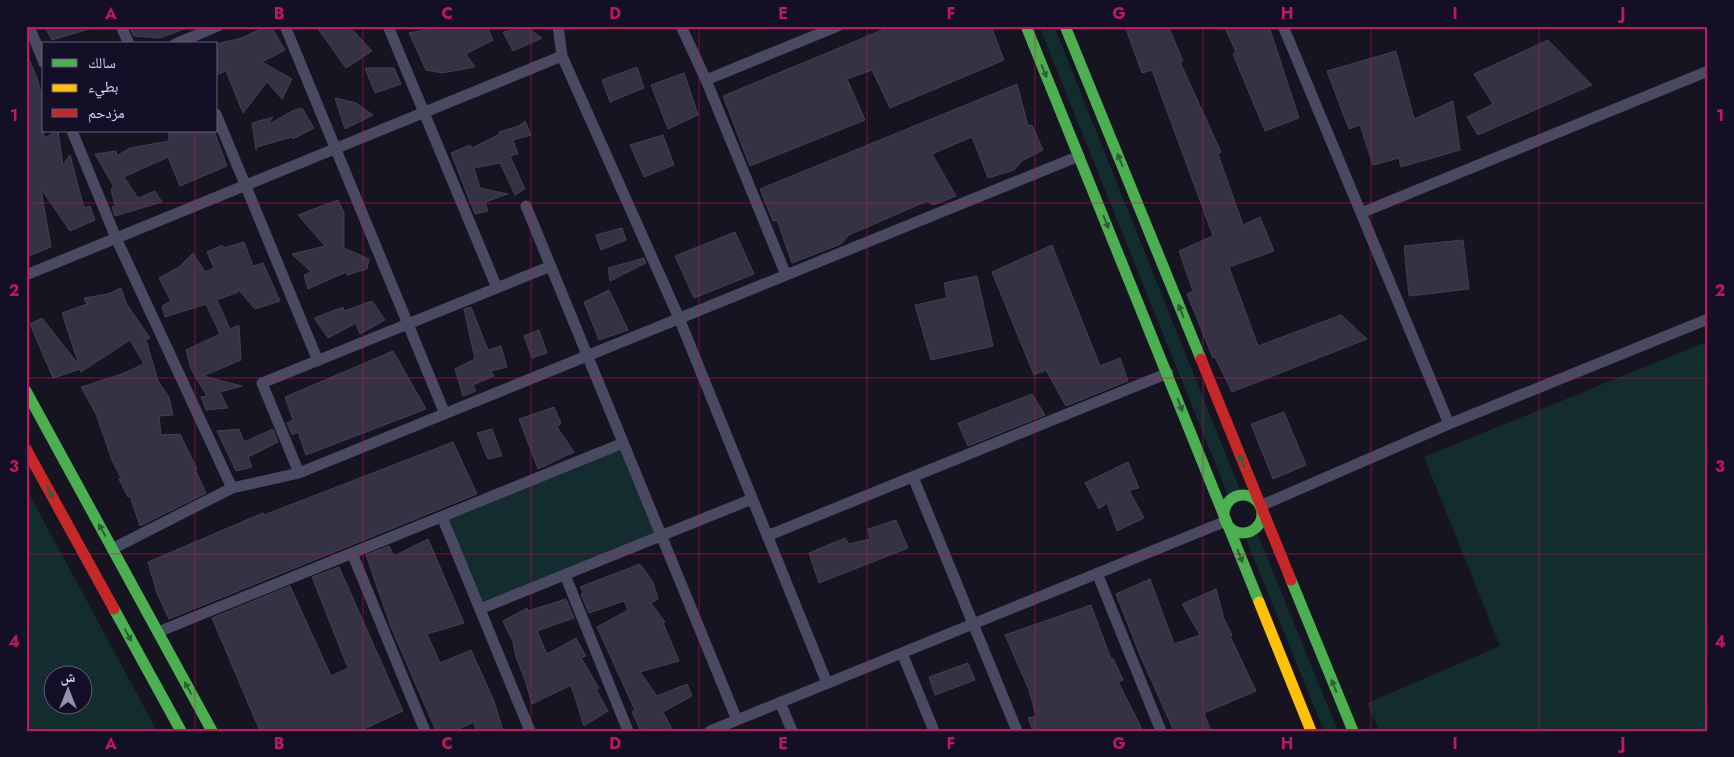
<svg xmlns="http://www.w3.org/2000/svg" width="1734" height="757" font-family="Jost,'Noto Naskh Arabic',sans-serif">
<rect width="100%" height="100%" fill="#161421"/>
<path fill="#132c2d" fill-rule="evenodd" d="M1039,26H1054L1240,490L1228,495Z
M1708,341V731H1379L1367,703L1500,646L1424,457Z
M623,443L662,536L480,609L442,517Z
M26,488L157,731H26ZM82,674V704H52V674Z
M1258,535L1338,731H1324L1246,539Z"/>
<path fill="#343243" stroke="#433f54" d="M44,26H88L89,29L52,40Z
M129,26H189V27L160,38L134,36Z
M266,26H271L285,50L262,62L292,79L282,99L267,82L243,113L226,71L216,75V44L242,38Z
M316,26H349L372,51L346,68Z
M435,26H487L493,40L466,54L475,67L442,73L426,70L409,33L436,28Z
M892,26H991L1004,60L890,108L872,70L847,79L865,120L750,166L723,96Z
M1125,26H1168L1183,61L1180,62L1221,152L1218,154L1243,225L1260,217L1274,251L1229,267L1258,346L1341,315L1367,339L1232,392L1215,357L1213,358L1187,294L1193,291L1179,251L1213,236L1152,70L1142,73Z
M1224,26H1269L1299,118L1265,131L1233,54L1236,52Z
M527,27L542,38L513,51L503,32Z
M1548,40L1592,85L1478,135L1467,117L1493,104L1474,74Z
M1396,51L1414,119L1453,101L1460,150L1401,167L1399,158L1373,165L1360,125L1349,129L1327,71Z
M26,52L37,78L44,103V138L58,131L63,165L70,155L84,208L90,206L95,220L70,231L41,189L51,247L26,257Z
M637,67L644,88L610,102L602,80Z
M365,68H394L401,84L375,93Z
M684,73L698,115L668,129L651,85Z
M1017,84L1028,126L1032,125L1043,150L1022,161L1014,170L988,178L972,137L932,154L956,196L933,205L927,201L849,235L841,244L792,263L777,220L773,221L760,189Z
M335,98L356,103L373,115L345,129Z
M302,108L314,128L293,139L292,137L257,147L256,150L252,123L273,117L268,125L292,111Z
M525,121L531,135L513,140L518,154L510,156L525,189L515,195L500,163L474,168L480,188L508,194L485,202L488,211L475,214L451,153L470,145L472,148L500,134L499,132L519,126Z
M168,131H214L227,166L180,186L168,157L124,177L138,198L155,191L162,202L115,216L112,207L115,206L111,189L114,187L95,154L116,151L117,156L130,148L169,141Z
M663,135L674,165L644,177L630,145Z
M338,200L344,213V248L369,259L367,269L347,275L346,272L308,289L304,275L311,272L292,254L325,246L298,215Z
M622,228L626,240L601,250L596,235Z
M735,232L754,274L694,298L675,256Z
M1463,240L1469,289L1409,296L1404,246Z
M244,242L253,266L263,263L280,301L255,309L237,288L238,292L217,300L230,329L239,325L241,360L203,376L242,386L220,392L228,408L206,410L201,397L207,396L191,369L186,350L220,334L206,304L165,317L162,306L171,301L159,278L179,267L193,253L205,272L214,268L207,252L222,245L224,248Z
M1052,245L1100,366L1120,358L1128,381L1066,406L1046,370L1034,375L992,272Z
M644,258L646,263L610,281L608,268Z
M977,276L993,346L931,360L915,305L947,298L944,283Z
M121,288L126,303L150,338L146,340L158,381L169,397L173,415L159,416L161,435L180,434L197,469H195L206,493L140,526L130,496L128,497L119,479L121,478L112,460L96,414L81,387L122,374L144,364L130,340L81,372L80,369L53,378L30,324L42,318L79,365L62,313L87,304L84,298L108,294Z
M609,290L628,330L599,340L584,302Z
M372,301L385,320L360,334L356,323L328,338L314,318L343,307L344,311Z
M471,307L488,350L501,346L507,367L491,371L494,376L473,385L476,391L463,396L455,369L475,359L464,309Z
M539,330L547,353L532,358L524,336Z
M393,351L426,409L306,455L298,432L292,435L287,423L293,420L285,397Z
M1032,394L1045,415L968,446L958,423Z
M554,407L561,423L557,427L574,452L538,469L519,419Z
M1284,412L1306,465L1273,479L1251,424Z
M239,429L244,442L273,429L278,442L248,457L252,467L236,471L217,431Z
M492,429L502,456L488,459L477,433Z
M453,442L477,494L169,619L157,593L148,562L263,513L264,515Z
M1128,462L1139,488L1129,490L1144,518L1117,531L1107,503L1099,509L1085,483Z
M896,520L908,548L819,583L809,553L845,538L849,544L870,539L868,529Z
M428,539L464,623L427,634L440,663L471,650L494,701L503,731H476L474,722L454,731H436L391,627L366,555L389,546L394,556Z
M640,564L653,582L658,599L651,603L665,622L663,623L679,661L640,672L657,696L687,684L692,696L663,712L673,731H641L632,712L635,710L597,627L628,610L624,601L589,613L581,594L584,593L580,587Z
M339,567L403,711L360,731H260L212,618L290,586L331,676L348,668L312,577Z
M1150,579L1174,644L1200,635L1182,604L1216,589L1224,619L1232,635L1230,636L1256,691L1204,713L1211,731H1174L1140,655L1116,594Z
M566,599L574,618L537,631L547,654L576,638L586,656L581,658L599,688L596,689L608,711L584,726L571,685L532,704L525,680L516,657L513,642L503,621L527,608L528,611Z
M1091,605L1111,659L1113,658L1123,680L1118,682L1143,731H1033L1028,718L1036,716L1029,690L1005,635Z
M968,663L975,680L935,695L929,677Z"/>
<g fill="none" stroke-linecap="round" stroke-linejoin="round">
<path stroke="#4a4962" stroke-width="11" d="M29,26L44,63
M121,26L129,44
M285,26L445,414
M388,26L497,288
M558,26L562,56L679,318L827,683
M681,26L706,80L786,275
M1283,26L1449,424
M175,44L218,26
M706,80L838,26
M216,114L318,361
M72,131L116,238L232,488
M526,206L737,720
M1361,213L1708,71
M26,275L562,56
M299,473L262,383L551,266
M913,477L1017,731
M1260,506L1449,424L1708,319
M442,517L530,731
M767,536L1168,373
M112,549L232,488L299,473L1079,156
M352,553L425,731
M1097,573L1161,731
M565,575L628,731
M480,609L752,499
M158,632L623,443
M902,653L934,731
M780,702L792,731
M710,731L1226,521"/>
<path stroke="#4caf50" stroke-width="11" d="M1026,26L1259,602
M1065,26L1201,359
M26,391L212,731
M1224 514a19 19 0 1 1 38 0a19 19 0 1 1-38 0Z
M1291,580L1353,731
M114,609L181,731"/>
<path stroke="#ffc107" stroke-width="11" d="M1259,602L1311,731"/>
<path stroke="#c62828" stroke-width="11" d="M1201,359L1291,580
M26,449L114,609"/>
</g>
<defs><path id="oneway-solid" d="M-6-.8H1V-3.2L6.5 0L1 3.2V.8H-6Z" transform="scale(1.25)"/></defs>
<g fill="#305f3b">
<use href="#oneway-solid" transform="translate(1044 71) rotate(68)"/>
<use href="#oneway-solid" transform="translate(1120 160) rotate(-112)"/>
<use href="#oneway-solid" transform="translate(1106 222) rotate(68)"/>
<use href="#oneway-solid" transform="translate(1181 311) rotate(-112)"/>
<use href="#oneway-solid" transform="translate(1180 405) rotate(69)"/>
<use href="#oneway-solid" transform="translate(1242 461) rotate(-112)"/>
<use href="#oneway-solid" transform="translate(50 492) rotate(61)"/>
<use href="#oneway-solid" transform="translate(102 530) rotate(-119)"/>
<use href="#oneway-solid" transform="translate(1240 556) rotate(68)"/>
<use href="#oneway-solid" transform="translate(128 635) rotate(61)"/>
<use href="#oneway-solid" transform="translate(1334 686) rotate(-112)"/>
<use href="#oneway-solid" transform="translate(188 688) rotate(-119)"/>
</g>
<path fill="none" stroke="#c2185b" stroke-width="1" stroke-opacity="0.55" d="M195,26V44M363,26V731M531,26V731M699,26V731M867,26V731M1035,26V731M1203,26V731M1371,26V731M1539,26V731M195,131V731M26,203H1708M26,378H1708M26,554H1708"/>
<rect width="1734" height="757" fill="none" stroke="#130f26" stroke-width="55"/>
<rect x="42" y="42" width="175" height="90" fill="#130f26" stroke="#625e7d"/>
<rect x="52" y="59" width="25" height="8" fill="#4caf50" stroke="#625e7d"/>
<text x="88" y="68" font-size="15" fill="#d9d4ff">سالك</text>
<rect x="52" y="84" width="25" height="8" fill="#ffc107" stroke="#625e7d"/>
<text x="88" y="92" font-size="15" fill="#d9d4ff">بطيء</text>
<rect x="52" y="109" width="25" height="8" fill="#c62828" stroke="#625e7d"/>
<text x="88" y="118" font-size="15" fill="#d9d4ff">مزدحم</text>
<g transform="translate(68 690)"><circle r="24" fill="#130f26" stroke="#625e7d"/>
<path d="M0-4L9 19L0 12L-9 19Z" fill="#9591b1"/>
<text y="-8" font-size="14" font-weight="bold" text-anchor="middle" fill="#d9d4ff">ش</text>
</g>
<rect x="28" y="28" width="1678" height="702" fill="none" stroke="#c2185b" stroke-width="2"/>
<g font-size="16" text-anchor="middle" font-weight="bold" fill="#c2185b">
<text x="111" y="19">A</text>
<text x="279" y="19">B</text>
<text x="447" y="19">C</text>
<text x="615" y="19">D</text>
<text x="783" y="19">E</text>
<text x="951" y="19">F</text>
<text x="1119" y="19">G</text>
<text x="1287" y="19">H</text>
<text x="1455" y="19">I</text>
<text x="1623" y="19">J</text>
<text x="14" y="121">1</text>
<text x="1720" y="121">1</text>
<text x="14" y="296">2</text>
<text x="1720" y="296">2</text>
<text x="14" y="472">3</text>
<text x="1720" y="472">3</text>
<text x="14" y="647">4</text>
<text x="1720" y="647">4</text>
<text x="111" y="749">A</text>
<text x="279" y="749">B</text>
<text x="447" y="749">C</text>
<text x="615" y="749">D</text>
<text x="783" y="749">E</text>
<text x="951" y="749">F</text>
<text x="1119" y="749">G</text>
<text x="1287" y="749">H</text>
<text x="1455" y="749">I</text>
<text x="1623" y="749">J</text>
</g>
</svg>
